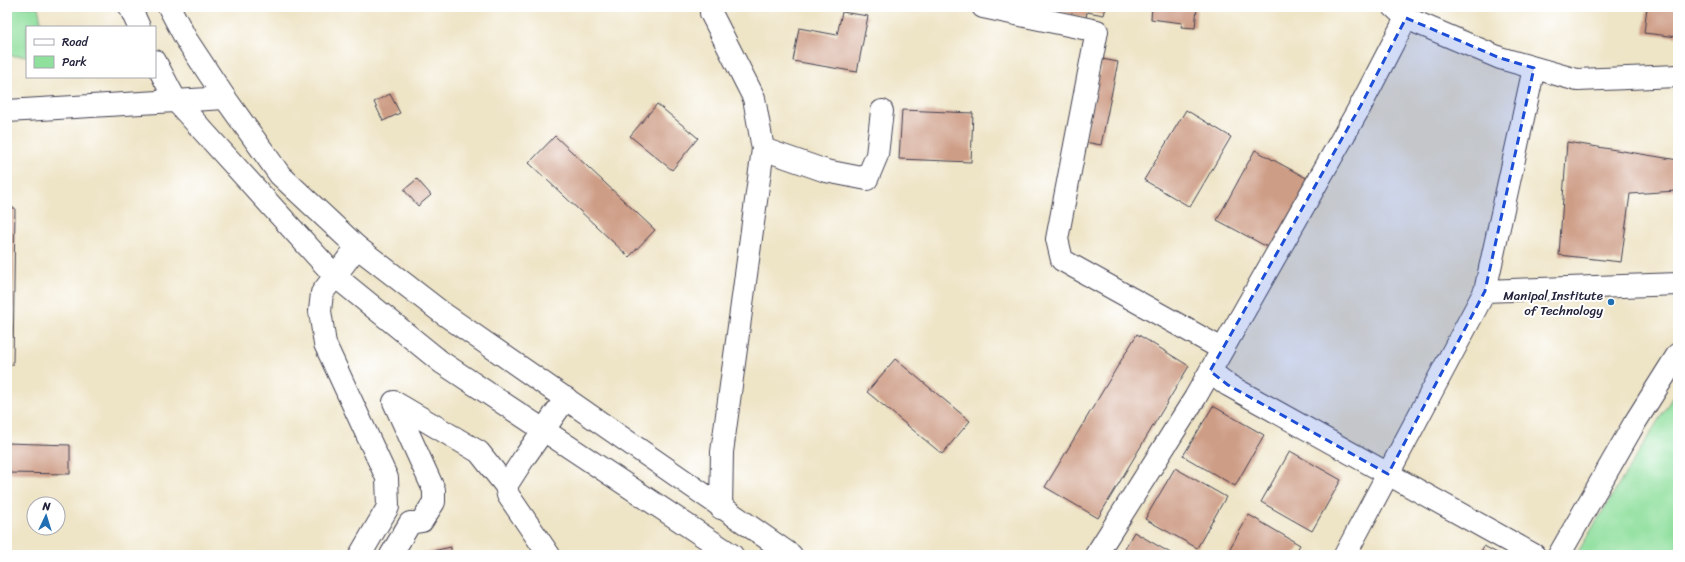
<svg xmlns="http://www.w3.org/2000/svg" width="1685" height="562" font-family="Sriracha,sans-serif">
<rect width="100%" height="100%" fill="#fff"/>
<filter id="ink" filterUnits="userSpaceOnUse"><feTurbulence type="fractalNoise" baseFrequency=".025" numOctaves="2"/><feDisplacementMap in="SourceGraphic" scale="8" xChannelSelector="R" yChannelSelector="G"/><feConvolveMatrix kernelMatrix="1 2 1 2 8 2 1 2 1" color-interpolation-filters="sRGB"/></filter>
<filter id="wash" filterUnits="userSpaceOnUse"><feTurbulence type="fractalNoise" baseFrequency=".012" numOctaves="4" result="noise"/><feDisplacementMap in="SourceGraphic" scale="16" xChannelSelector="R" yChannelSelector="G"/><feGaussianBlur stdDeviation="0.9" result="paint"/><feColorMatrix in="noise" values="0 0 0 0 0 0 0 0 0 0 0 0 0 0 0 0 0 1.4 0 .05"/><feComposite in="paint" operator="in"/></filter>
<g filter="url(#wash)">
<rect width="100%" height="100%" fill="#eee4c6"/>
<path fill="#8fdf9d" stroke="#58806c" d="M7,7H38L42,27H27V56H7Z
M1678,388V555H1576Z"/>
<g id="blocks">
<path fill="#ce9d86" d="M1046,7H1106L1104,15L1087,12L1086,18L1046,9Z
M1152,7H1197L1195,28L1181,27L1182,23L1151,19Z
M1647,7H1678V37L1644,33Z
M842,12L868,16L857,72L793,61L799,28L837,35Z
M1102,59L1118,62L1101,145L1085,142Z
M390,94L400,113L383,121L374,102Z
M657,104L698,138L672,170L630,136Z
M902,110L973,113L971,162L899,159Z
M1186,110L1231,137L1190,207L1144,180Z
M555,136L655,230L629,257L529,163Z
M1567,142L1678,160V215H1677L1676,191L1630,194L1621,262L1559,255Z
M1255,150L1310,180L1273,250L1217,220Z
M417,179L431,195L418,206L404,190Z
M7,208H15L13,365H7Z
M1137,334L1189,366L1098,518L1045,487Z
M895,359L970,421L942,454L867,392Z
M1213,406L1264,435L1235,486L1183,456Z
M7,443L70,445V474L7,473Z
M1290,451L1341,480L1312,531L1261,502Z
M1175,468L1226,497L1197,548L1145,519Z
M1249,515L1300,545L1294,555H1226Z
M1134,532L1174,555H1121Z
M1484,546L1501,555H1479Z
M451,547V555H419V554Z"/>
</g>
</g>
<g filter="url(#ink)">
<use href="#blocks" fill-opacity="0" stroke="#413f50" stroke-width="1"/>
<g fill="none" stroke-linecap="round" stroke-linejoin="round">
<defs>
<path id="minor" d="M711,7V13L754,98L763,149
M983,7L1097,31L1057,239L1062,260L1222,349
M1394,7L1406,18L1500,58L1577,80L1678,76
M7,111L225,98
M357,247L322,293L320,311L325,344L387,478L388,507L360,555
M1485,291L1534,68
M1210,371L1228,385L1534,555
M721,508L722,452L763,149L826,171L867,179L877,155L882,111
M391,555L410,523L422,521L434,502V490L394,402L479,452L506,486
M549,555L508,495L506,486L524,458L566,398
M1096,555L1195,398L1361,105L1406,18
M1345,555L1485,291L1678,284
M1559,555L1634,424L1678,354"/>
<path id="major" d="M130,7L139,27
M169,7L186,39L225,98L280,175L357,247L441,312L791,555
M155,61L176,101L335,276L441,362L732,555"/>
</defs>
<use href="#minor" stroke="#413f50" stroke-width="24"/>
<use href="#major" stroke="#413f50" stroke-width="24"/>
<use href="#minor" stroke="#fff" stroke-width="22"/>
<use href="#major" stroke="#fff" stroke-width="22"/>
</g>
</g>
<path fill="#1d4ed8" fill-opacity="0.2" stroke="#1d4ed8" stroke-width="3" stroke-dasharray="8 5" stroke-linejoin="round" d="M1406,18L1500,58L1534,68L1485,291L1388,474L1228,385L1210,371L1361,105Z"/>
<circle fill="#1f6fb2" stroke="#fff" stroke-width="1.5" cx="1611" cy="302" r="4"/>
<g text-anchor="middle" stroke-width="4" stroke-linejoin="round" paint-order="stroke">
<g font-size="13" fill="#22223b" stroke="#fff" text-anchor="end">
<text x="1603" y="300">Manipal Institute<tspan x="1603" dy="15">of Technology</tspan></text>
</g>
</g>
<rect width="1685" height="562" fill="none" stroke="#fff" stroke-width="24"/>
<rect x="26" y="26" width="130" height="52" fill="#ffffff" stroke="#a7a7b1"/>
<rect x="34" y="39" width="20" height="6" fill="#ffffff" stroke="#a7a7b1"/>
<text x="62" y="46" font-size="12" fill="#22223b">Road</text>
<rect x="34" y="56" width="20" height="12" fill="#8fdf9d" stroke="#a7a7b1"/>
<text x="62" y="66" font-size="12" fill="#22223b">Park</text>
<g transform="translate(46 516) rotate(4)"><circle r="19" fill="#ffffff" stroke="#a7a7b1"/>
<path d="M0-3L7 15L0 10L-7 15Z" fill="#1f6fb2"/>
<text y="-6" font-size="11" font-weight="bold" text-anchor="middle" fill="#22223b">N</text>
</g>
</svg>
